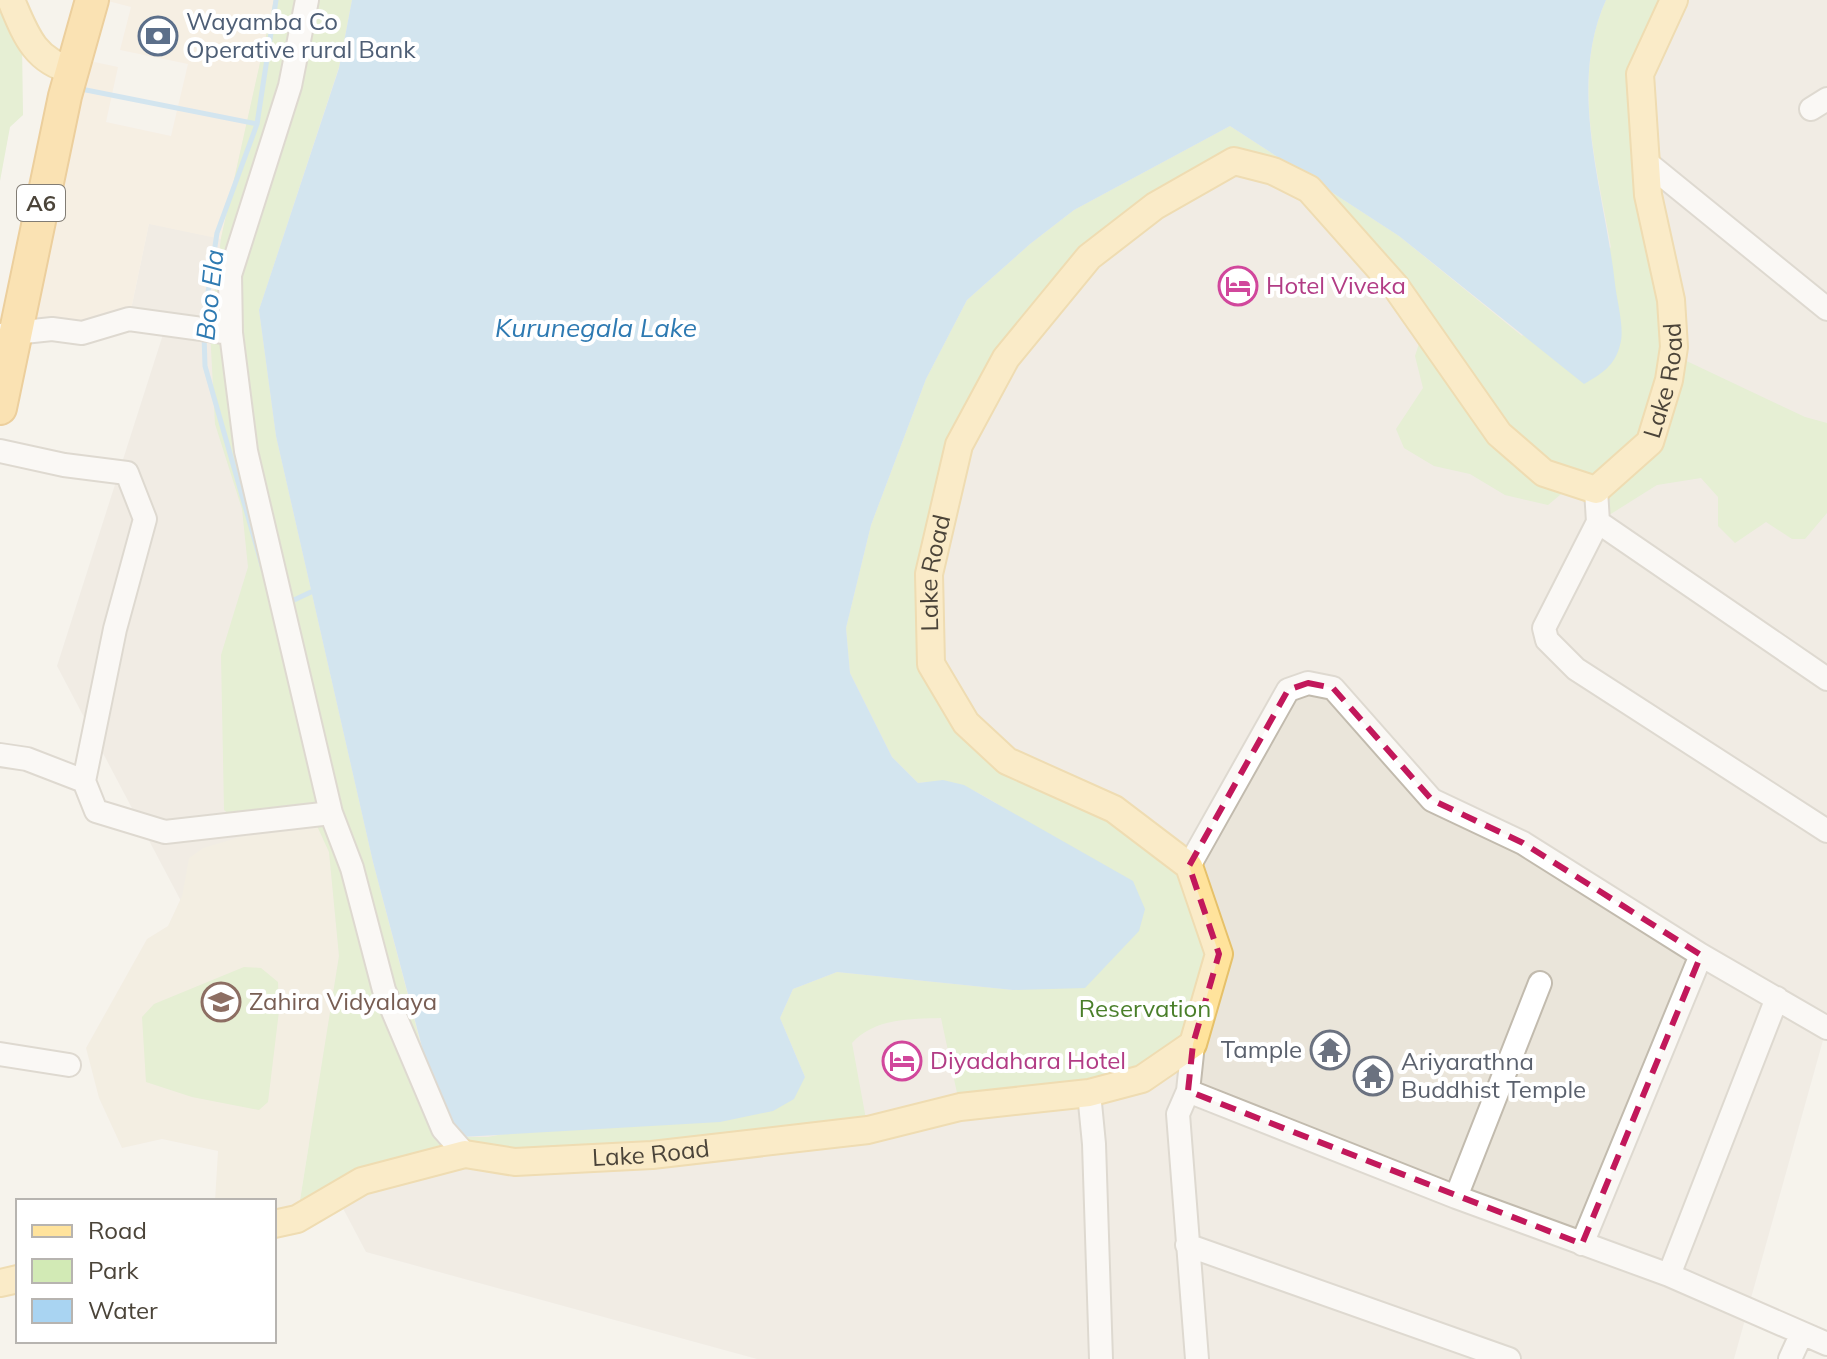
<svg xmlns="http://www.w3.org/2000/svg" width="1827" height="1359" font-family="Mulish,sans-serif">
<rect width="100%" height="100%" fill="#f6f3ec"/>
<path fill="#eae5da" d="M271,0H1827V1026L1734,1359H757L366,1252L57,666L166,325L129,319L149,223L196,233Z"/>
<path fill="#f7ead8" d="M104,0H274L221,239L149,224L129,319L34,326L38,280L85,60L118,67L106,122L171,136L188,64L120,50L131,7Z"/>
<path fill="#efe8d6" d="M312,815L329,852L339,956L297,1219L274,1224V1201H215L218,1151L162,1139L122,1148L99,1098L86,1048L147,939L168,926L182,896L189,858L203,848Z"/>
<path fill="#d2eab5" d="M0,0L22,43L23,115L10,127L0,181Z
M274,0H352L339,67L259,310L276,436L373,862L443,1129L461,1137H488L805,1077L780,1018L793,989L837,972L1013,990L1021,819C984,796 963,777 918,783L892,757L850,673L846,628L871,525L926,379L967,300L1030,244L1074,210L1230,126L1399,236L1522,336L1611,247C1597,167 1571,77 1606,0H1674L1640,74L1676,356L1805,417L1827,423V513L1805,539H1792L1766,522L1735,543L1718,526V497L1701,478L1657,485L1598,522L1596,490L1572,485L1548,505L1505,495L1470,474L1434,466L1404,448L1396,429L1423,388L1415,356L1425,325L1309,189L1234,161L1089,257L959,445L931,664L966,723L1189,866L1219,954L1193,1044L1142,1079L960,1107L941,1018C910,1019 875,1018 852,1043L868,1130L465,1154L297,1219L339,956L329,852L312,815L240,823L224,810L221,655L248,567L242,509L215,424L210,330L221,238Z
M244,967L261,968L278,982L279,1011L268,1102L259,1110L192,1097L146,1082L142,1017L154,1004Z"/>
<path fill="#a9d4f2" d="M352,0H1606C1566,88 1605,192 1615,284C1617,302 1625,329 1620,345C1615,366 1601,374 1584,384L1399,236L1230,126L1074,210L1030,244L967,300L926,379L871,525L846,628L850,673L892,757L918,783L943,780L964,785L1133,881L1145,909L1139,931L1085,988L1013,990L837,972L793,989L780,1018L805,1077L794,1099L773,1111L720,1122L461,1137L436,1100L373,862L276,436L259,310L339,68Z"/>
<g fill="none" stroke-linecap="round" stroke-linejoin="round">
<path stroke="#a9d4f2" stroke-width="5" d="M81,89L257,124
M203,325L217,233L257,124L276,0
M204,335L205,366L263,569
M287,598L294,600L311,592"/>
<defs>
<path id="minor" d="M307,0L290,86L230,275L231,333L246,451L331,813L352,868L384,990L443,1129L465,1154
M1811,109L1827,99
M1645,161L1827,309
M5,334L52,329L82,333L129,319L231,333
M0,451L64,465L127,473L145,519L115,629L84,781
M1596,490L1598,522L1827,679
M1598,522L1544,628L1547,640L1576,669L1827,831
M0,755L27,759L84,781L96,811L165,832L331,813
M1189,866L1288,690L1308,683L1333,688L1432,800L1523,843L1701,955L1827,1028
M1193,1044L1188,1091L1456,1197L1669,1275L1827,1344
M0,1054L69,1065
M1188,1091L1178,1114L1197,1359
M1089,1093L1094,1144L1101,1359
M1456,1197L1540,983
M1582,1244L1701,955
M1187,1245L1509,1359
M1669,1275L1777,998
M1790,1359L1801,1335"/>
<g id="major">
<path d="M11,0C25,33 34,61 72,70"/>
<path id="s1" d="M274,1224L297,1219L362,1181L465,1154L515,1162L652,1155L868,1130L960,1107L1089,1093L1142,1079L1193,1044L1219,954L1189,866L1114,809L1007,761L966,723L931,664L929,574L959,445L1006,358L1089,257L1155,206L1234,161L1273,171L1309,189L1396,287L1499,434L1544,473L1596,490L1650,442L1669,380L1674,347L1671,300L1648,195L1640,74L1674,0"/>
<path d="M0,1283L18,1279"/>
</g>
<path id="highway" d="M0,408L65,96L92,0"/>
</defs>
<use href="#minor" stroke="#c2bbae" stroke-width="26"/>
<use href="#major" stroke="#e6c16a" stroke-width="30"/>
<use href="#highway" stroke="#e0a43c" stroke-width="36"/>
<use href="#minor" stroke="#fff" stroke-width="22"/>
<use href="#major" stroke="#ffe39c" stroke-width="26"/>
<use href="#highway" stroke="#ffcf6e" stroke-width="32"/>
</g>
<path d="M0 0H1827V1359H0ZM1308,683L1333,688L1432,800L1523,843L1701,955L1582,1244L1188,1091L1193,1044L1219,954L1189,866L1288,690Z" fill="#f6f3ec" fill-opacity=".55" fill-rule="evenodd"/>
<path fill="none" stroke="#c2185b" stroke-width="6" stroke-dasharray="16 10" stroke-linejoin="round" d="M1308,683L1333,688L1432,800L1523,843L1701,955L1582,1244L1188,1091L1193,1044L1219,954L1189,866L1288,690Z"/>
<defs>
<symbol id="bank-ring" viewBox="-11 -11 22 22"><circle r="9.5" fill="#fff" stroke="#5c6f8a" stroke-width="1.5"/><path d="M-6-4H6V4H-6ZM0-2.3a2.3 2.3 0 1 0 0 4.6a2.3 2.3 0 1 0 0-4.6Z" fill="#5c6f8a"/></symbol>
<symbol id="hotel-ring" viewBox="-11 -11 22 22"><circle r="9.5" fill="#fff" stroke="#d1479c" stroke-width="1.5"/><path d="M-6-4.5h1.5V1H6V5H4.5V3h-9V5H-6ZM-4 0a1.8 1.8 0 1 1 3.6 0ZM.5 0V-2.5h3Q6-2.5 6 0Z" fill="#d1479c"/></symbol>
<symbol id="school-ring" viewBox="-11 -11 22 22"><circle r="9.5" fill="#fff" stroke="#8d6e63" stroke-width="1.5"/><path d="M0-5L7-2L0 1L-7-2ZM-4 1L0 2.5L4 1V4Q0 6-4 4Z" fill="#8d6e63"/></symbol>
<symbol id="temple-ring" viewBox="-11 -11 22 22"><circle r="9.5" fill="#fff" stroke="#6b7280" stroke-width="1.5"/><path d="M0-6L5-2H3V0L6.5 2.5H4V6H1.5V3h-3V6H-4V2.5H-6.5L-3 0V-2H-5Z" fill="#6b7280"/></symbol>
</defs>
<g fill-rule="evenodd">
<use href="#bank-ring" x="136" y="14" width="44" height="44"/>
<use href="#hotel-ring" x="1216" y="264" width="44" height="44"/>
<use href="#school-ring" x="199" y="980" width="44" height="44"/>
<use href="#temple-ring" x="1308" y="1028" width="44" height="44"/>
<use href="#hotel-ring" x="880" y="1039" width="44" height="44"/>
<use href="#temple-ring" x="1351" y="1054" width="44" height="44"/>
</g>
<g text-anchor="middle" stroke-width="8" stroke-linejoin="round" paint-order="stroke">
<rect fill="#fff" stroke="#817c74" stroke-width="2" x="17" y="185" width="48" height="36" rx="6"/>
<g font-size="22" font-weight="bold" fill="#4b4439">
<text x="41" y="211">A6</text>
</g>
<g font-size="24" fill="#4e5e75" stroke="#fff" text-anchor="start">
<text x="186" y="30">Wayamba Co<tspan x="186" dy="28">Operative rural Bank</tspan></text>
</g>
<g font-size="24" fill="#b23c85" stroke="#fff" text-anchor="start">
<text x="1266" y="294">Hotel Viveka</text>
<text x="930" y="1069">Diyadahara Hotel</text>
</g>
<g font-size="24" fill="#4b4439" stroke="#fff">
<text dy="8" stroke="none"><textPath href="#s1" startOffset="2742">Lake Road</textPath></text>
<text dy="8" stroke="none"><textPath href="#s1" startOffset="1566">Lake Road</textPath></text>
<text dy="8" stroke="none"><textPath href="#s1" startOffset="392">Lake Road</textPath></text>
</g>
<g font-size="24" fill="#785e54" stroke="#fff" text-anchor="start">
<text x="249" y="1010">Zahira Vidyalaya</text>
</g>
<g font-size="24" fill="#4a7f2a" stroke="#fff">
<text x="1145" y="1017">Reservation</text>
</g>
<g font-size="24" fill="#5b616d" stroke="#fff" text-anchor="end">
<text x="1302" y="1058">Tample</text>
<text x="1401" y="1070" text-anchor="start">Ariyarathna<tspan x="1401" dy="28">Buddhist Temple</tspan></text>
</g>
<g font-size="26" font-style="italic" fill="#2e7ab2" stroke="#fff">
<text transform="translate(210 295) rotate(-84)" y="9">Boo Ela</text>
<text x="596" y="337">Kurunegala Lake</text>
</g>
</g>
<rect x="16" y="1199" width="260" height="144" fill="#ffffff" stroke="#b7b4b0" stroke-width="2"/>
<rect x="32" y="1225" width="40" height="12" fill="#ffe39c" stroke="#b7b4b0" stroke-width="2"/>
<text x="88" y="1239" font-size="24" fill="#4b4439">Road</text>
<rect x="32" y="1259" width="40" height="24" fill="#d2eab5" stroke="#b7b4b0" stroke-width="2"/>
<text x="88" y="1279" font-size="24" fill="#4b4439">Park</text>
<rect x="32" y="1299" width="40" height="24" fill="#a9d4f2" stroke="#b7b4b0" stroke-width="2"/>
<text x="88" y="1319" font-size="24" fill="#4b4439">Water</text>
</svg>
